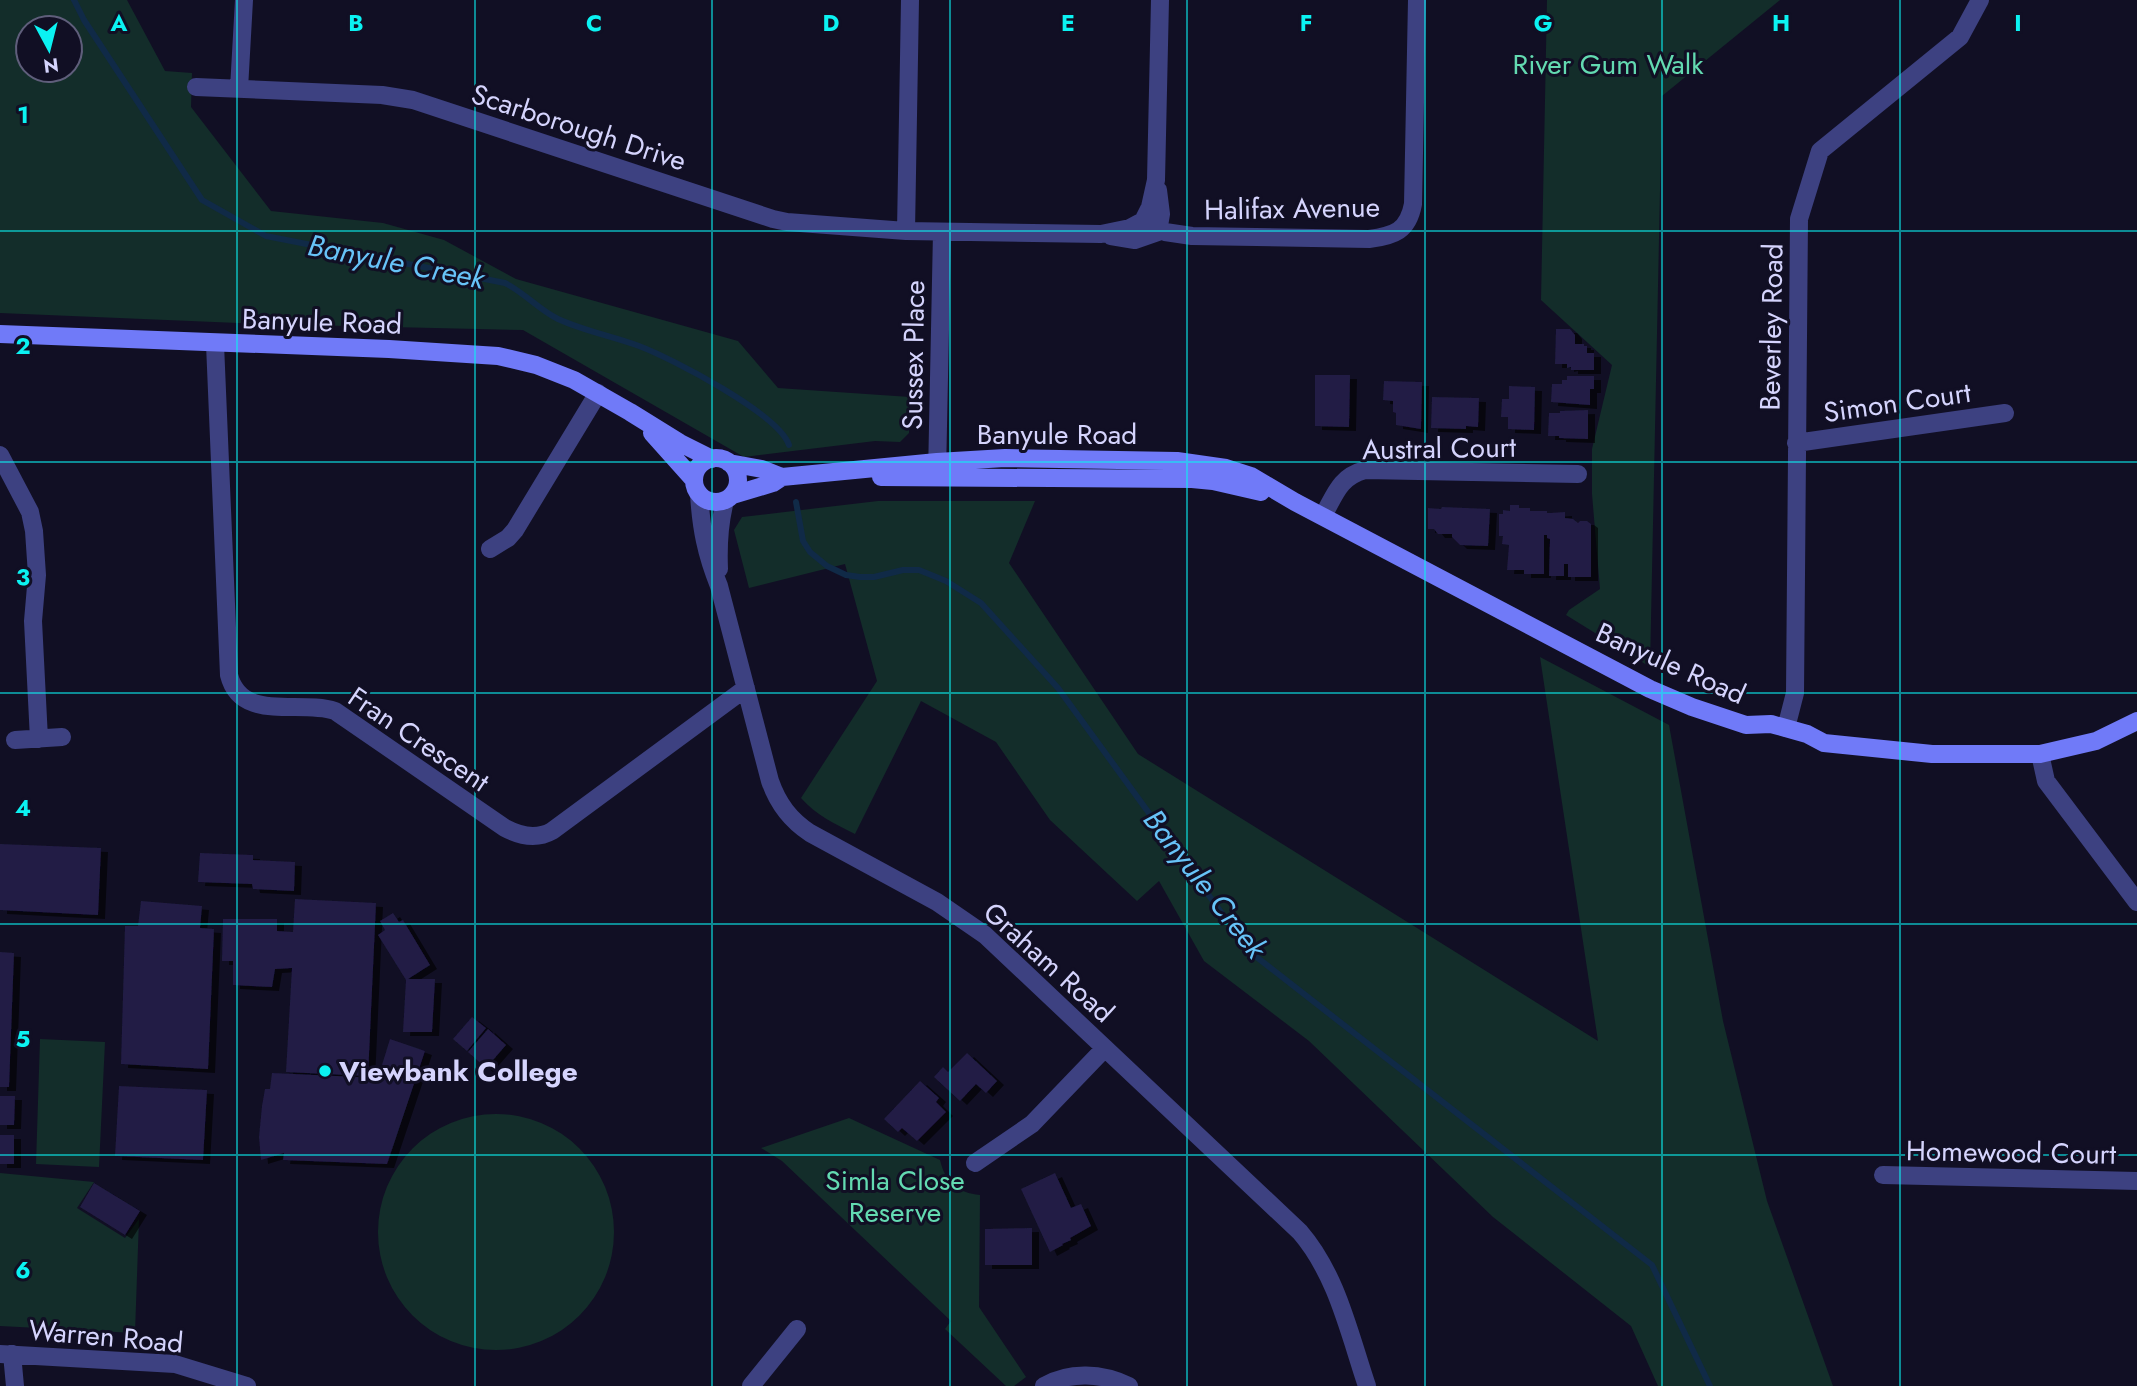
<svg xmlns="http://www.w3.org/2000/svg" width="2137" height="1386" font-family="Jost,sans-serif">
<defs>
<filter id="shadow"><feDropShadow dx="7" dy="4" stdDeviation="0" flood-color="#0009"/></filter>
</defs>
<rect width="100%" height="100%" fill="#110f24"/>
<path fill="#132d2a" fill-rule="evenodd" d="M0,0H127L165,71L192,73L191,107L271,211L383,223L444,240L516,279L738,341L778,388L910,397L909,433L900,442L875,441L744,457L523,330L261,324L0,313ZM28,28H70V70H28Z
M1547,0H1780L1662,96L1650,667L1566,615L1569,610L1600,589L1592,494V449L1612,365L1541,300Z
M878,501H1035L1009,563L1138,754L1598,1041L1540,657L1669,725L1723,1021L1767,1201L1833,1386H1658L1631,1326L1493,1217L1309,1041L1204,961L1159,881L1137,901L1050,820L996,742L921,701L855,834C835,824 816,815 801,798L877,681L845,564L749,588L734,530L742,517Z
M40,1039L105,1042L99,1167L36,1164Z
M378 1232a118 118 0 1 1 236 0a118 118 0 1 1-236 0Z
M849,1118L940,1160C945,1182 958,1193 980,1195L979,1307L1026,1377L1014,1386H1006L945,1329L951,1321L782,1161L761,1148Z
M0,1173L94,1182L77,1208L125,1238L139,1219L135,1333L0,1326Z"/>
<g fill="none" stroke-linecap="round" stroke-linejoin="round">
<path stroke="#102a47" stroke-width="6" d="M74,0L84,20L202,200L266,236L505,283C525,293 539,310 558,319C584,331 612,336 639,346C671,358 779,414 789,445
M796,502L803,541L810,552L827,566L846,575L860,577H874L903,570H919L946,581L981,603L1058,688L1250,952L1652,1265L1710,1386"/>
</g>
<path fill="#211c44" filter="url(#shadow)" d="M1556,329H1570L1575,335V344H1584V346H1587V353H1594V370H1571V367L1567,368V364H1555Z
M1315,375H1350L1349,427L1315,426Z
M1567,376H1594V389H1590V405L1551,402L1552,384H1562V380H1567Z
M1384,381L1422,382L1421,429L1396,425V413L1393,412V401L1383,400Z
M1509,386L1535,387L1534,430L1508,429V417H1501L1502,399H1509Z
M1432,397L1479,398L1478,427L1466,426V429L1431,428Z
M1588,410V439L1559,438V436H1548L1549,413H1560V411Z
M1510,505H1519V508H1530V511H1547V513H1550L1565,512V518L1573,519L1578,523L1580,521H1587L1591,524V577H1568V564H1564V576H1549L1550,539L1547,538V535H1544V574H1524V570H1507L1509,545L1502,544L1503,536H1499V514H1503V510L1510,511Z
M1442,507L1490,509L1488,546L1460,545L1452,537V534H1438L1434,529H1428V508L1441,509Z
M0,844L101,848L98,915L0,910Z
M200,853L253,855V860L295,862L294,891L253,889L252,884L198,882Z
M295,899L376,903L368,1076L286,1072L292,968L275,969L272,987L233,985V961H222L223,919H277V931L293,932Z
M141,901L202,906L200,928L214,929L208,1069L121,1064L125,926H138Z
M393,913L399,922L403,920L430,965L408,979H435L432,1032H403L406,980L378,935L385,930L380,921Z
M0,952L14,953L9,1087H0Z
M472,1017L486,1028L467,1051L453,1039Z
M488,1029L506,1045L486,1068L468,1052Z
M390,1039L425,1051L387,1164L283,1160L284,1153L261,1160L259,1137L262,1106L265,1089H270L272,1073L378,1078Z
M967,1053L997,1081L986,1093L976,1084L960,1101L934,1077L943,1067L948,1072Z
M920,1081L939,1098L936,1102L946,1112L917,1141L902,1128L898,1132L884,1119Z
M119,1086L207,1090L203,1160L115,1156Z
M0,1096H15L14,1125H0Z
M0,1135H14V1164H0Z
M1055,1173L1071,1208L1081,1204L1091,1226L1070,1238L1071,1240L1062,1244L1063,1245L1050,1252L1021,1189Z
M94,1183L140,1211L125,1235L80,1207Z
M1032,1228V1265H985V1229Z"/>
<g fill="none" stroke-linecap="round" stroke-linejoin="round">
<path stroke="#3d4181" stroke-width="18" d="M196,87L382,95L413,100L773,219L787,222L906,231L1101,234L1130,228L1143,221
M239,89L244,0
M1143,221L1165,232L1192,236L1369,239C1394,236 1408,231 1413,204L1417,0
M1143,221L1150,207L1156,180L1160,0
M906,231L910,0
M1111,236L1135,240L1158,232L1161,214L1158,190
M215,344L229,675C241,723 300,699 335,711L505,828C520,836 536,840 552,831L746,688
M1796,443L2005,413
M0,455L30,512L34,531L37,575L33,621L39,739
M937,475L942,232
M699,494C701,528 706,554 719,586L770,781C778,804 790,820 810,833L937,902L985,935L1300,1232C1337,1275 1349,1333 1367,1386
M1323,516C1335,495 1339,477 1365,470L1578,474
M490,549L508,538L515,530L598,393
M719,569C718,545 719,524 725,501
M1786,728L1795,693L1799,219L1820,151L1960,37L1980,0
M15,740L62,737
M2040,754L2046,781L2137,902
M975,1163L1032,1124L1105,1048
M1883,1175L2137,1181
M0,1354L175,1364L247,1386
M12,1354L15,1386
M751,1386L797,1329
M1044,1386C1070,1371 1102,1373 1129,1386"/>
<path stroke="#707af8" stroke-width="18" d="M0,334L389,349L498,356L536,365L574,380L630,412L680,443L712,459
M652,433L694,480
M694 480a22 22 0 1 1 44 0a22 22 0 1 1-44 0Z
M729,463L762,469L782,477L937,462L1005,458L1177,461L1226,468L1251,476L1295,502L1650,689L1692,707L1746,725L1771,724L1807,734L1824,743L1932,754H2040L2096,741L2137,721
M881,477L1192,479L1213,481L1261,492
M733,495L773,483L782,477"/>
</g>
<path fill="none" stroke="#0bf2f2" stroke-width="2" stroke-opacity="0.55" d="M237,0V1386M475,0V1386M712,0V1386M950,0V1386M1187,0V1386M1425,0V1386M1662,0V1386M1900,0V1386M0,231H2137M0,462H2137M0,693H2137M0,924H2137M0,1155H2137"/>
<circle fill="#0bf2f2" stroke="#110f24" stroke-width="2.5" cx="325" cy="1071" r="7"/>
<g text-anchor="middle" stroke-width="6" stroke-linejoin="round" paint-order="stroke">
<g font-size="28" fill="#63dab1" stroke="#110f24">
<text x="1608" y="74">River Gum Walk</text>
<text x="895" y="1190">Simla Close<tspan x="895" dy="32">Reserve</tspan></text>
</g>
<g font-size="28" fill="#d5d4fd" stroke="#110f24">
<text transform="translate(579 127) rotate(18)" y="10">Scarborough Drive</text>
<text transform="translate(1292 208) rotate(-1)" y="10">Halifax Avenue</text>
<text transform="translate(322 321) rotate(2)" y="10">Banyule Road</text>
<text transform="translate(1771 327) rotate(-89)" y="10">Beverley Road</text>
<text transform="translate(913 355) rotate(-89)" y="10">Sussex Place</text>
<text transform="translate(1897 402) rotate(-8)" y="10">Simon Court</text>
<text x="1057" y="444">Banyule Road</text>
<text transform="translate(1439 448) rotate(-1)" y="10">Austral Court</text>
<text transform="translate(1671 663) rotate(24)" y="10">Banyule Road</text>
<text transform="translate(419 739) rotate(34)" y="10">Fran Crescent</text>
<text transform="translate(1049 962) rotate(42)" y="10">Graham Road</text>
<text transform="translate(2011 1152) rotate(1)" y="10">Homewood Court</text>
<text transform="translate(106 1336) rotate(5)" y="10">Warren Road</text>
</g>
<g font-size="28" font-weight="bold" fill="#d5d4fd" stroke="#110f24" text-anchor="start">
<text x="339" y="1081">Viewbank College</text>
</g>
<g font-size="30" font-style="italic" fill="#67c3f8" stroke="#110f24">
<text transform="translate(396 262) rotate(11)" y="10">Banyule Creek</text>
<text transform="translate(1205 884) rotate(52)" y="10">Banyule Creek</text>
</g>
</g>
<g font-size="23" text-anchor="middle" font-weight="bold" fill="#0bf2f2" stroke="#110f24" stroke-width="6" stroke-linejoin="round" paint-order="stroke">
<text x="119" y="31">A</text>
<text x="356" y="31">B</text>
<text x="594" y="31">C</text>
<text x="831" y="31">D</text>
<text x="1068" y="31">E</text>
<text x="1306" y="31">F</text>
<text x="1543" y="31">G</text>
<text x="1781" y="31">H</text>
<text x="2018" y="31">I</text>
<text x="23" y="123">1</text>
<text x="23" y="354">2</text>
<text x="23" y="585">3</text>
<text x="23" y="816">4</text>
<text x="23" y="1047">5</text>
<text x="23" y="1278">6</text>
</g>
<g transform="translate(49 49) rotate(173)"><circle r="33" fill="#110f24" stroke="#5f5e7b" stroke-width="2"/>
<path d="M0-5L12 26L0 18L-12 26Z" fill="#0bf2f2"/>
<text y="-10" font-size="19" font-weight="bold" text-anchor="middle" fill="#d5d4fd">N</text>
</g>
</svg>
